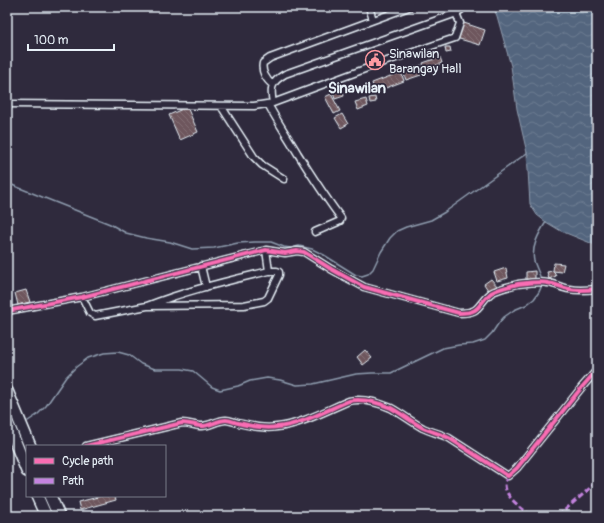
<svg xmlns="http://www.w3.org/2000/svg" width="604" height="523" font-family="Pangolin,sans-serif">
<defs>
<pattern id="water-waves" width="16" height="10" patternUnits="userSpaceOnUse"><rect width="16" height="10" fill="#53657e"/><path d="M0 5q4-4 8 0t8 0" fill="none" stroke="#6c7c91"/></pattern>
<pattern id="building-back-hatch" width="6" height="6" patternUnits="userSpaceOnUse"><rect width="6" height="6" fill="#6e575d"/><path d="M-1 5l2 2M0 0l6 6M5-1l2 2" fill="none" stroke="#837075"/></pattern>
</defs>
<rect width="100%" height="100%" fill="#2f2a3d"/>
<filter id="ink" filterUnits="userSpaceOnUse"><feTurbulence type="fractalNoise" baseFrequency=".025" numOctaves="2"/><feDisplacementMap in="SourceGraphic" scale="8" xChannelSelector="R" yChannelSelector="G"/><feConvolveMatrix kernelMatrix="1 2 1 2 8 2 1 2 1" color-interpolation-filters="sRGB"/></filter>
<g filter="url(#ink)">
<path fill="url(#water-waves)" stroke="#8f9daf" d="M493,7H597V244H593L561,231L546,222L537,215L530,204L527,153L517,109L511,66L497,16Z"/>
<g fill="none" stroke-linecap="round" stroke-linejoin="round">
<path stroke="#8f9daf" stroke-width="1.5" d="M7,183L110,224L126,233L146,238L170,242L192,249L214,248L238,243L255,242H271L284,247L291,248L299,246L312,249L324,255L356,275L362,276L368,274L373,269L381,252L390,238L397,231L406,227L431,220L445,212L527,153
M541,279C539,273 536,267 534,261C531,247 539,233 546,222
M28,421L37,415L46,406L66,377L76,367L88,358L104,353L118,352L129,355L141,364L155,369H182L193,371L212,387L220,390L238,386L250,381L267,378L280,380L297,385L313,384L356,374L372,373H391L443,348L459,345L473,344L485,340L492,333L498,324L504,317L514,310L526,305L534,299L539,292L542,285"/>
</g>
<path fill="url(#building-back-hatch)" stroke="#e8f1f8" d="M461,22L485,30L480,45L456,38Z
M445,47H450L451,52L446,53Z
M440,57L442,63L425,70L423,63Z
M421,65L424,74L406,80L403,71Z
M401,72L404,81L375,92L372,83Z
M342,88L344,96L335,99L333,92Z
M331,94L340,111L334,114L325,97Z
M375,97L376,102L370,103L369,98Z
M366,99L368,106L358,110L355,102Z
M187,107L198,132L180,140L169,115Z
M342,114L348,124L341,128L335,118Z
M554,263L564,264L562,272L553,271Z
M506,268L508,278L497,281L494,272Z
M535,271V280L526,281V272Z
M553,271L556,276L549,279L547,272Z
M491,279L498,287L488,290L484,284Z
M26,290L30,302L18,305L15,293Z
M365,350L372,358L363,365L357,357Z
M102,496H115L116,500L80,510L78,502Z"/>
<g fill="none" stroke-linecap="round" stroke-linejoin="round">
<defs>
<path id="street" d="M369,7L373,20
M273,85C266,80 261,71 263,63L270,58L409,7
M273,103L381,63L455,38L460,23L456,13
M7,104L254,106L273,103C270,88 271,82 285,74L454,14L461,10L463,7
M268,104C277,121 288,137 298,154C312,176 325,197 341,218L340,221L338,222L315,232
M221,106L254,157L262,165L284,179
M266,250L269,271
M201,266L206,287
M82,297L90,313L95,316L147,306L244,305L264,301L268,298L279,275V272L277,271H269C228,281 187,290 147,306
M7,311L82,297L266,250L285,253L297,251L304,252L331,269L364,287L459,313C482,313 476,305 491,293C497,289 510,286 518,284C527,283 539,281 548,283C556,284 562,288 569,289C578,291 588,290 597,289
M86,446L182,423C189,423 193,425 200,426C209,427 217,420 226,420C230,420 234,422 238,423C251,426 264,429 277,427C300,425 327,410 349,401C362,398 379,403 391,408C402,414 412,422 423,428C432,432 441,434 449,438L508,476L517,468L582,387L597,370"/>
<path id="highway" d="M7,391L30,446
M7,422L27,471
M37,496L46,516
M50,496L59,516"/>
</defs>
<use href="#street" stroke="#e8f1f8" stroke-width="9"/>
<use href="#highway" stroke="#e8f1f8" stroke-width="14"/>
<use href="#street" stroke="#2f2a3d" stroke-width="6"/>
<use href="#highway" stroke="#2f2a3d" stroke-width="11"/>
<path stroke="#c483df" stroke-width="3" stroke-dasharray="6 3" stroke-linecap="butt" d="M508,476C497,493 520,506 531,516
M558,516L597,482"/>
<defs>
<path id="cycleway" d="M7,311L82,297L266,250L285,253L297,251L304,252L331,269L364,287L459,313C482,313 476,305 491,293C497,289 510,286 518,284C527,283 539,281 548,283C556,284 562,288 569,289C578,291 588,290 597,289
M86,446L182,423C189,423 193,425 200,426C209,427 217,420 226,420C230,420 234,422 238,423C251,426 264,429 277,427C300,425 327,410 349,401C362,398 379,403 391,408C402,414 412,422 423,428C432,432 441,434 449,438L508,476L517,468L582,387L597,370"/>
</defs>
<use href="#cycleway" stroke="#2f2a3d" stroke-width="6"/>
<use href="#cycleway" stroke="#f96db3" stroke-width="4"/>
</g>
</g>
<defs>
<symbol id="civic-ring" viewBox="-11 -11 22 22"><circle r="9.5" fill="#2f2a3d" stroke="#ff9aa2" stroke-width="1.5"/><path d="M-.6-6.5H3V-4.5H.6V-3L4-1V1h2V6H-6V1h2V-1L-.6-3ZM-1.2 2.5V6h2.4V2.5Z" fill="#ff9aa2"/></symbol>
</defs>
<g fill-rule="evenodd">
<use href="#civic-ring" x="364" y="49" width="22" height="22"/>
</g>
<g text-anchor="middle" stroke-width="3.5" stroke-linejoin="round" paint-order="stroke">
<g font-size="13" fill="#e8f1f8" stroke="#2f2a3d" text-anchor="start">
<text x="389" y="58">Sinawilan<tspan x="389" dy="15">Barangay Hall</tspan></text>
</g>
<g font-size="15" font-weight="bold" fill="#e8f1f8" stroke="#2f2a3d">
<text x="357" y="93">Sinawilan</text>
</g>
</g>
<rect width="604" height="523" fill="none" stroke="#2f2a3d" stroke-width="24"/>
<rect x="12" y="12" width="580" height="499" fill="none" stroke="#e8f1f8" stroke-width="1.5" filter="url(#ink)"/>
<rect x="26" y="445" width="140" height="52" fill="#2f2a3d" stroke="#797a88"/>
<rect x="34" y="458" width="20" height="6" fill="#f96db3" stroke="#797a88"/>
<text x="62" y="465" font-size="12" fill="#e8f1f8">Cycle path</text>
<rect x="34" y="478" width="20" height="6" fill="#c483df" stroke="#797a88"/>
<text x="62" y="485" font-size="12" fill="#e8f1f8">Path</text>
<path d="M28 44v6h86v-6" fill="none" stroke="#e8f1f8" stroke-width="2"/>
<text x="34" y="44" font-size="12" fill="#e8f1f8" stroke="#2f2a3d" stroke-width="3" paint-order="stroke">100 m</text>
</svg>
